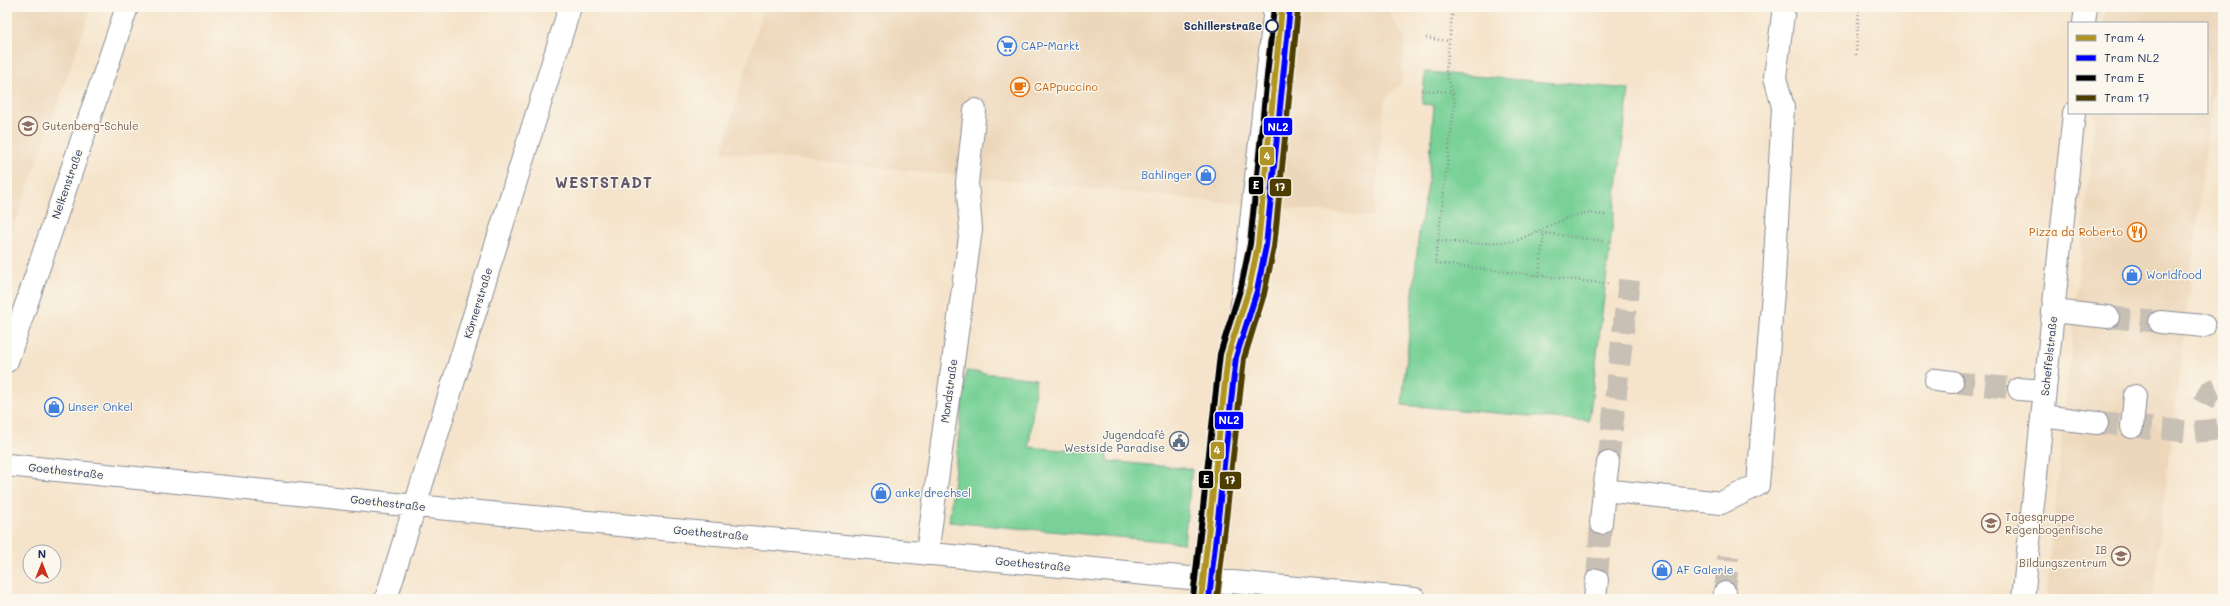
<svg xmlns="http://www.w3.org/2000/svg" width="2230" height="606" font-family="Mali,sans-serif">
<rect width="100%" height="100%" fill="#fbf7ec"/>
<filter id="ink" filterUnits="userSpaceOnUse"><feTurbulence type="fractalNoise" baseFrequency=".025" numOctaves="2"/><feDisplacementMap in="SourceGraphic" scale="8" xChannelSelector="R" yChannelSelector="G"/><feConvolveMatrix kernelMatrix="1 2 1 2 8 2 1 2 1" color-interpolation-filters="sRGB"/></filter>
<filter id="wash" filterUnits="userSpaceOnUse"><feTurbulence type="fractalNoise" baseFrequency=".012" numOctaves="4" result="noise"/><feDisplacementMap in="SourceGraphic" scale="16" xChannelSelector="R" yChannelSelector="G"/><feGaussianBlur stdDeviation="0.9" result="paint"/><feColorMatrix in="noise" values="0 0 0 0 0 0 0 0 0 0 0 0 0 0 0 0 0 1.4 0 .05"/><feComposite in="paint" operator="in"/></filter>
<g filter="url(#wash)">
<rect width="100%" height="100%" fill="#f5e4cb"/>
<path fill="#edd7ba" d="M7,7H92L7,246Z
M764,7H1391L1390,15L1405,39L1401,83L1385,99L1373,217L722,152Z
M2106,7H2223L2152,599H2046L2095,113H2207V23H2104Z"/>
<path fill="#79d197" stroke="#4a807a" d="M1425,72L1629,89L1589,421L1402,405L1419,232L1428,184L1434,105L1422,104Z
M966,371L1036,379L1029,447L1107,454V461L1192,469L1184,543L949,522Z"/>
</g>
<g filter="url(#ink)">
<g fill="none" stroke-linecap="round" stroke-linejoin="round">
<path stroke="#c9c0b5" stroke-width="22" stroke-dasharray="22 11" stroke-linecap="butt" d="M2108,317L2160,322
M1952,382L2019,389
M2203,404L2210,391L2223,386
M2097,423L2193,432L2223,429
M1608,463L1629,280
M1597,580L1601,523
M1725,593L1728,556"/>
<defs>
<path id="minor" d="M2084,23L2086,7
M2053,311L2108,317
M2160,322L2204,326
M7,361L127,7
M1936,380L1952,382
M2019,389L2045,391
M2042,416L2097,423
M2132,427L2135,396
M7,465L416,506L1415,599
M1604,490L1608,463
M1601,523L1604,490L1721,503L1758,485L1774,279L1783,107L1775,77L1784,7
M927,554L971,229L967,183L975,110
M386,599L570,7
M1209,599L1275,7
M1595,599L1597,580
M1724,599L1725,593
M2023,599L2074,113"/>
</defs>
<use href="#minor" stroke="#888a94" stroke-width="24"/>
<path stroke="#888a94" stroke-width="2.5" stroke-dasharray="1 3" stroke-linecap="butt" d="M1453,7L1446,71L1455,101L1435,263L1608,284
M1426,38L1449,41
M1856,55L1859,7
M1421,90L1452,92
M1538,232L1603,241V239
M1438,240L1469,244L1516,241L1569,217L1585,213L1606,215
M1539,276L1544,233"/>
<use href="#minor" stroke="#fff" stroke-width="22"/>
<defs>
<path id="tram-1" d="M1201,599L1228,355L1249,289L1258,245L1282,7"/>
<path id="tram-2" d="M1209,599L1236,357L1257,291L1266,246L1290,8"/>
<path id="tram-3" d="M1193,598L1220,354L1241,287L1250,244L1274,7"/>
<path id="tram-4" d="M1217,599L1244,358L1264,294L1274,247L1298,9"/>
</defs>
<use href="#tram-1" stroke="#fbf7ec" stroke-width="9"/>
<use href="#tram-2" stroke="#fbf7ec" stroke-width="9"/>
<use href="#tram-3" stroke="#fbf7ec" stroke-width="9"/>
<use href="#tram-4" stroke="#fbf7ec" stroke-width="9"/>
<use href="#tram-1" stroke="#af9424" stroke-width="6"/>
<use href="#tram-2" stroke="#00f" stroke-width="6"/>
<use href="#tram-3" stroke="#000" stroke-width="6"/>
<use href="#tram-4" stroke="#4d3d00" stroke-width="6"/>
</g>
</g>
<defs>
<symbol id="supermarket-ring" viewBox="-11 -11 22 22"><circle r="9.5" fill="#fbf7ec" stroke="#3f7fe0" stroke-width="1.5"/><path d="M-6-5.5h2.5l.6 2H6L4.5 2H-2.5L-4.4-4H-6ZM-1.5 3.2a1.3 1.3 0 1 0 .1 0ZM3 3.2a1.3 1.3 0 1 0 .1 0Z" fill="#3f7fe0"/></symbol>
<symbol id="cafe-ring" viewBox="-11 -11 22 22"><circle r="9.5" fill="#fbf7ec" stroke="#e8710a" stroke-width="1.5"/><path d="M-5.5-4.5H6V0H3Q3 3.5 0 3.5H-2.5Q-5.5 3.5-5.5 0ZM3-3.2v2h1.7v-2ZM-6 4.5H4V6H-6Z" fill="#e8710a"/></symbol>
<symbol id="school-ring" viewBox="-11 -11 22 22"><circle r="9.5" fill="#fbf7ec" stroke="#8d6e63" stroke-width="1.5"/><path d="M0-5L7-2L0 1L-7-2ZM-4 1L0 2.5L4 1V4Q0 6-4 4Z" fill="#8d6e63"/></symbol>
<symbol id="shop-ring" viewBox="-11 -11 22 22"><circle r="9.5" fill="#fbf7ec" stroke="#3f7fe0" stroke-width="1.5"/><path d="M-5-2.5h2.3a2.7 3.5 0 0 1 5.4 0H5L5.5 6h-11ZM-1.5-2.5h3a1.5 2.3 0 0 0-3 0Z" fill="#3f7fe0"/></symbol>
<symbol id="restaurant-ring" viewBox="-11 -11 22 22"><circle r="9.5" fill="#fbf7ec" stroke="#e8710a" stroke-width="1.5"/><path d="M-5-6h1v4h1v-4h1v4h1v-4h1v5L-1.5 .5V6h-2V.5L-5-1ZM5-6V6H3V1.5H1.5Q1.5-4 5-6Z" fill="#e8710a"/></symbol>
<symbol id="civic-ring" viewBox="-11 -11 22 22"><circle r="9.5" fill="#fbf7ec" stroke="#5c6f8a" stroke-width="1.5"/><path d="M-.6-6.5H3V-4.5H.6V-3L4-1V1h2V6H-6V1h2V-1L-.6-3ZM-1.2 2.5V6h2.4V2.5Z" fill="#5c6f8a"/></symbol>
</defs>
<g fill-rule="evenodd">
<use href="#supermarket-ring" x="996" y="35" width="22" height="22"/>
<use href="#cafe-ring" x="1009" y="76" width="22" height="22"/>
<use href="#school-ring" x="17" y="115" width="22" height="22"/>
<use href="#shop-ring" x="1195" y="164" width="22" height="22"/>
<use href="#restaurant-ring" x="2126" y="221" width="22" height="22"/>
<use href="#shop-ring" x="2121" y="264" width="22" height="22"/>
<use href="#shop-ring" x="43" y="396" width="22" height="22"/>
<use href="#civic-ring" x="1168" y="430" width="22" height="22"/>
<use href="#shop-ring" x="870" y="482" width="22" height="22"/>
<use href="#school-ring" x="1980" y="512" width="22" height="22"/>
<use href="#school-ring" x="2110" y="545" width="22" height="22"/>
<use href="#shop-ring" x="1651" y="559" width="22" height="22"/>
</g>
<circle fill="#fbf7ec" stroke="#1b2f5e" stroke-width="2" cx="1272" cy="26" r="6"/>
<g text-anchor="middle" stroke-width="3" stroke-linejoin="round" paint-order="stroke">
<g font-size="11" font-weight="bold" fill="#1b2f5e" stroke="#fbf7ec" text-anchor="end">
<text x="1262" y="30">Schillerstraße</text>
</g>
<g font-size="11" fill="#366cbe" stroke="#fbf7ec" text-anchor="start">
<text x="1021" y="50">CAP-Markt</text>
<text x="1192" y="179" text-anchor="end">Bahlinger</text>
<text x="2146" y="279">Worldfood</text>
<text x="68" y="411">Unser Onkel</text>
<text x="895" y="497">anke drechsel</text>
<text x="1676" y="574">AF Galerie</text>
</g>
<g font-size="11" fill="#c56008" stroke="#fbf7ec" text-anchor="start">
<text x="1034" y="91">CAPpuccino</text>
<text x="2123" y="236" text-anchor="end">Pizza da Roberto</text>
</g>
<g font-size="11" fill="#785e54" stroke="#fbf7ec" text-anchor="start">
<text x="42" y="130">Gutenberg-Schule</text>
<text x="2005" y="521">Tagesgruppe<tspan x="2005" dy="13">Regenbogenfische</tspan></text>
<text x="2107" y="554" text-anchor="end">IB<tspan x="2107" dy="13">Bildungszentrum</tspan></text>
</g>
<g font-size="11" fill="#1b2f5e" stroke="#fbf7ec">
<text transform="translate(67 184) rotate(-71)" y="4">Nelkenstraße</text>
<text transform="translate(478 303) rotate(-73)" y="4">Körnerstraße</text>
<text transform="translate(2049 356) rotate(-84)" y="4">Scheffelstraße</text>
<text transform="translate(949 391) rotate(-82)" y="4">Mondstraße</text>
<text transform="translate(66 471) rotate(6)" y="4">Goethestraße</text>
<text transform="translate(388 503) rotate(6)" y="4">Goethestraße</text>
<text transform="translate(711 533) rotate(5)" y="4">Goethestraße</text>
<text transform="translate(1033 564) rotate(5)" y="4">Goethestraße</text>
</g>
<g font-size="11" fill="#4e5e75" stroke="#fbf7ec" text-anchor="end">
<text x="1165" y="439">Jugendcafé<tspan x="1165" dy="13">Westside Paradise</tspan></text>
</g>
<g font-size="15" font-weight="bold" letter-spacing="1" fill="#635b6d" stroke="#fbf7ec">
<text x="604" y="188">WESTSTADT</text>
</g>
</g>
<g stroke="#fbf7ec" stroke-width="1.5">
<rect x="1263" y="117" width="30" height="19" rx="4" fill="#00f"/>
<rect x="1259" y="146" width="16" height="20" rx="4" fill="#af9424"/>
<rect x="1248" y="176" width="16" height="19" rx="4" fill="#000"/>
<rect x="1269" y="178" width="23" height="19" rx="4" fill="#4d3d00"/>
<rect x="1214" y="411" width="30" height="19" rx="4" fill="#00f"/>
<rect x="1210" y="441" width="15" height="19" rx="4" fill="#af9424"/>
<rect x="1198" y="470" width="16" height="19" rx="4" fill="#000"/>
<rect x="1219" y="471" width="23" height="19" rx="4" fill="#4d3d00"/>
</g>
<g font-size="11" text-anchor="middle" font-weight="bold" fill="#fff">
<text x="1278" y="131">NL2</text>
<text x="1267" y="160">4</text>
<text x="1256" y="189">E</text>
<text x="1280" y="191">17</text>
<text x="1229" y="424">NL2</text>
<text x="1217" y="454">4</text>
<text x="1206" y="483">E</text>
<text x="1230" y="484">17</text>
</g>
<rect width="2230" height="606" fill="none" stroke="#fbf7ec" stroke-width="24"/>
<rect x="2068" y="22" width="140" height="92" fill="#fbf7ec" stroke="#a1a7b3"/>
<rect x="2076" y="35" width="20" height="6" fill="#af9424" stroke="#a1a7b3"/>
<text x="2104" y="42" font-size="12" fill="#1b2f5e">Tram 4</text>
<rect x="2076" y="55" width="20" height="6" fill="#0000ff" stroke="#a1a7b3"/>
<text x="2104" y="62" font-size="12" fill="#1b2f5e">Tram NL2</text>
<rect x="2076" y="75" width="20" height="6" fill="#000000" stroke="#a1a7b3"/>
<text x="2104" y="82" font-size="12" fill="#1b2f5e">Tram E</text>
<rect x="2076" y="95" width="20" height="6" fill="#4d3d00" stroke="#a1a7b3"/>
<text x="2104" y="102" font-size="12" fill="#1b2f5e">Tram 17</text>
<g transform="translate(42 564)"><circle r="19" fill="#fbf7ec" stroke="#a1a7b3"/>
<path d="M0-3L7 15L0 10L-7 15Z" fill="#c8321e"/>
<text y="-6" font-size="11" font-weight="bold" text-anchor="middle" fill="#1b2f5e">N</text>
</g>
</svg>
